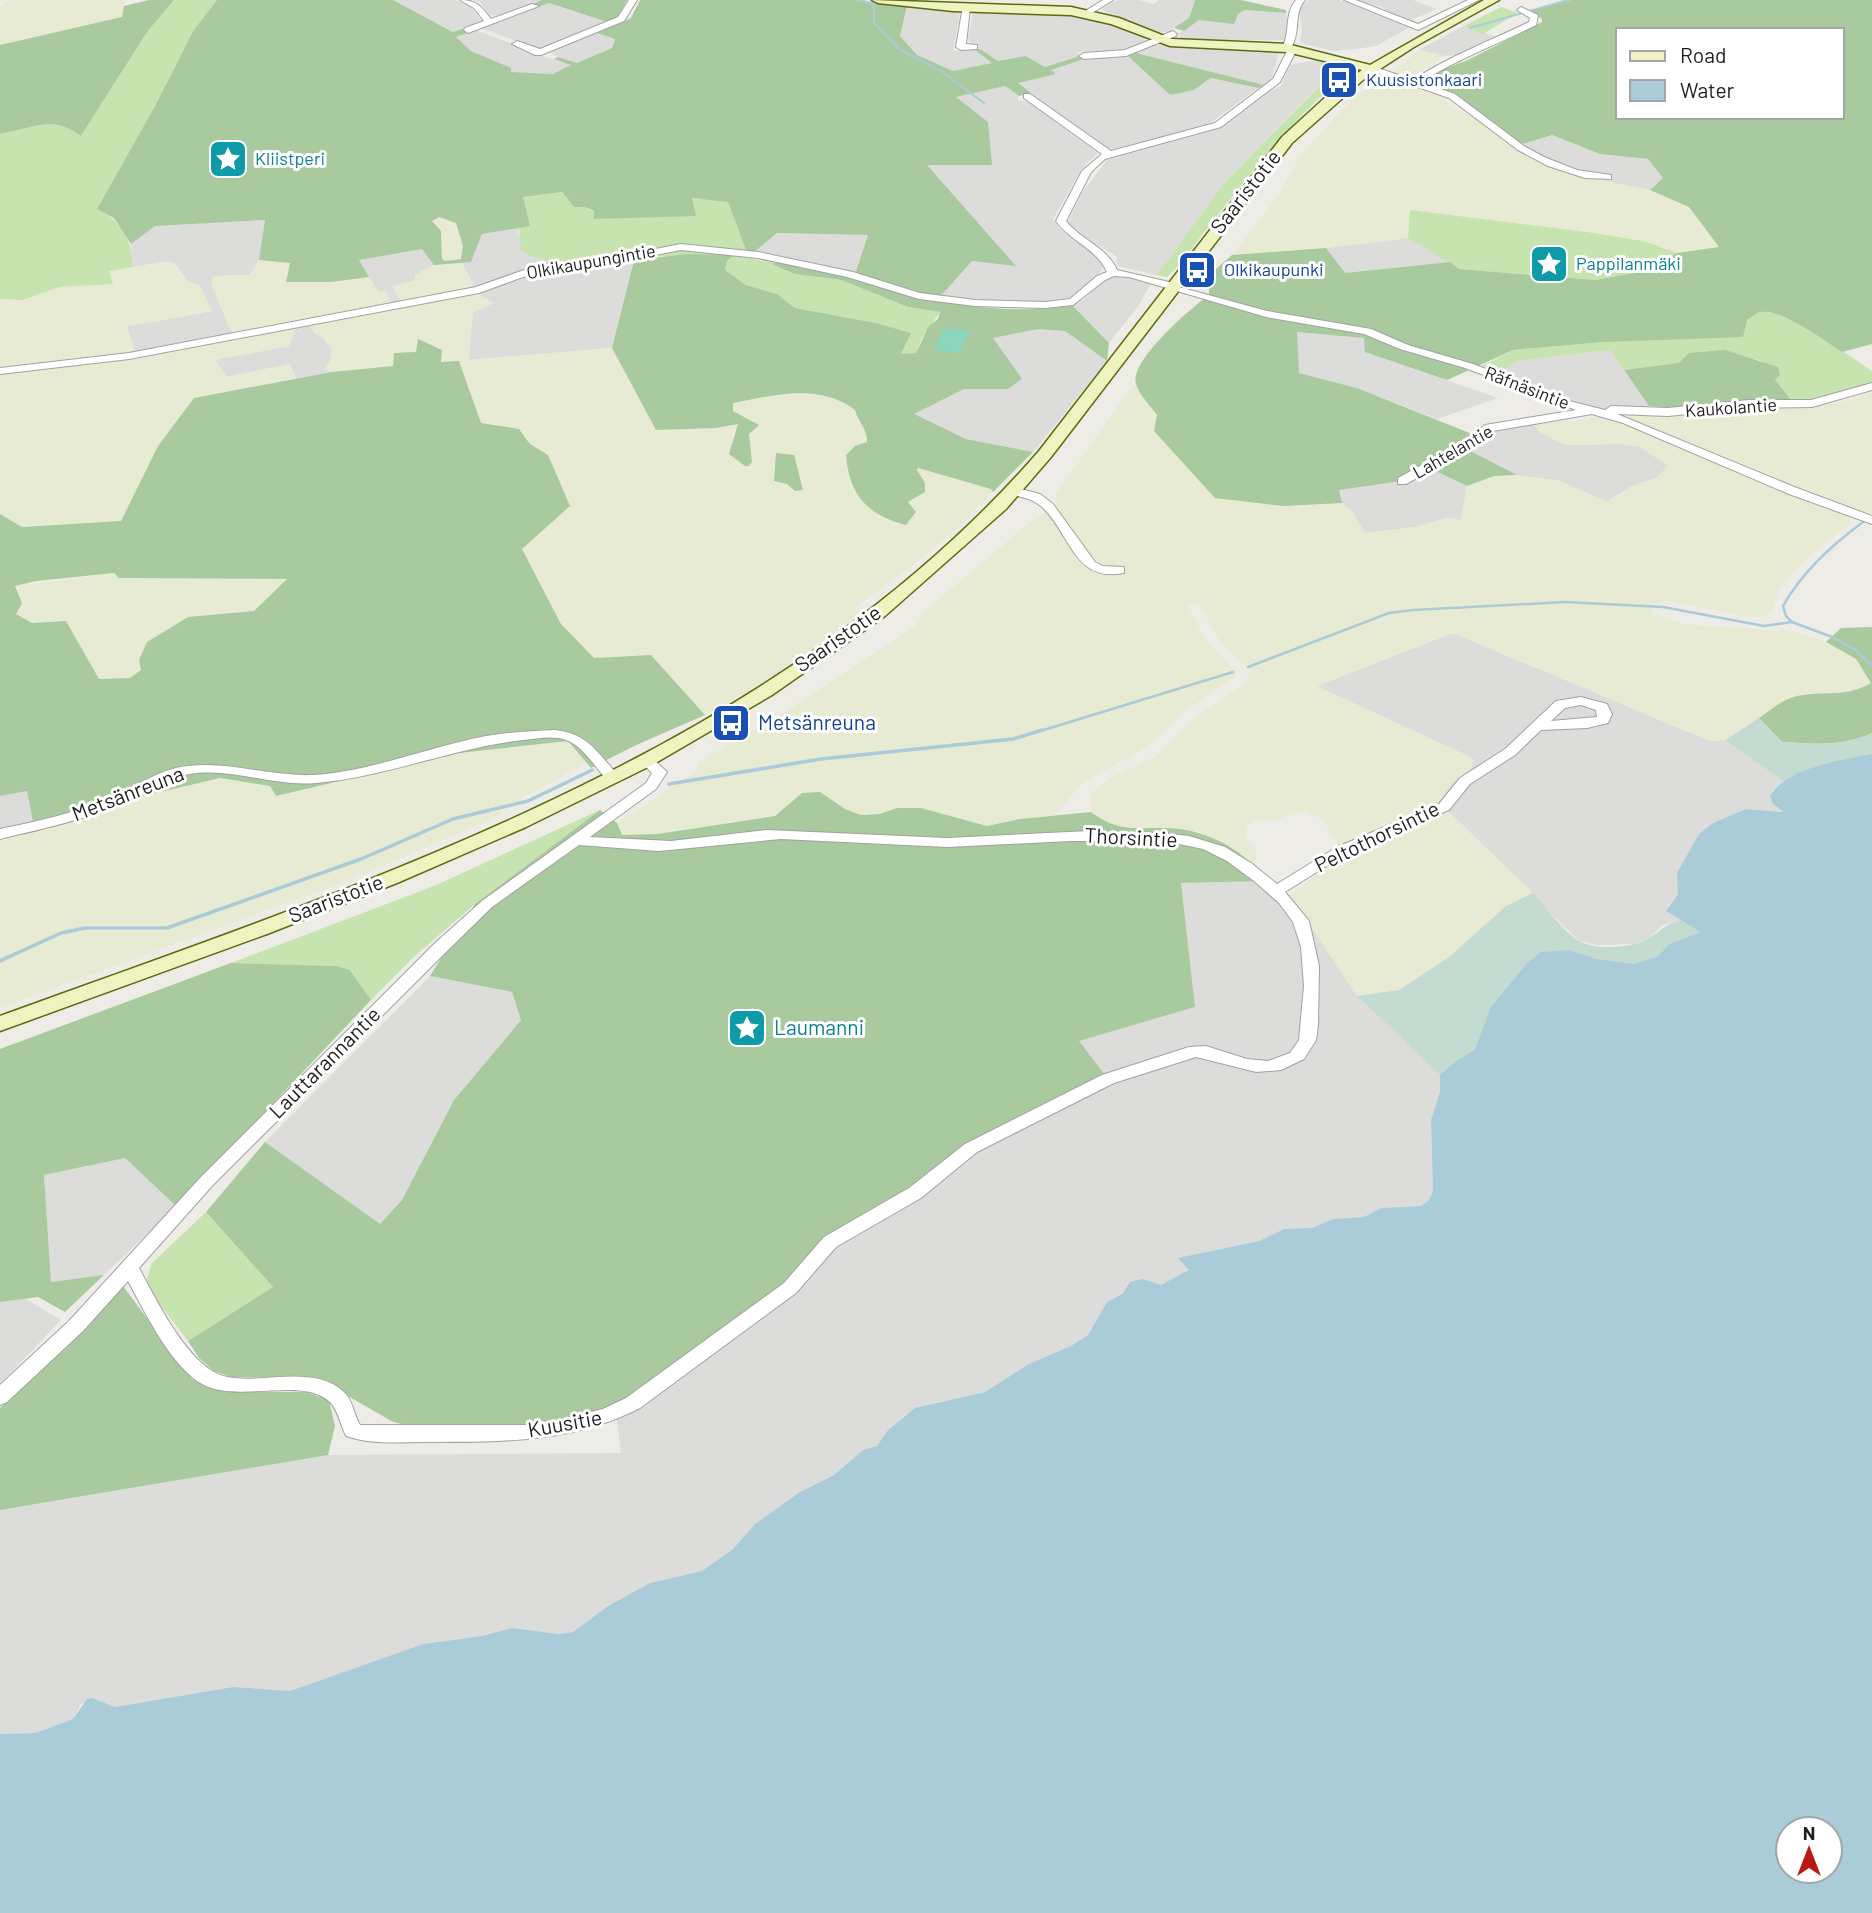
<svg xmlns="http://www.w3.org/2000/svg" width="1872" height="1913" font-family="Barlow,sans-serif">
<rect width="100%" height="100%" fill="#eeece6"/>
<path fill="#dcdcdb" d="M393,0H454L469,5L482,22L454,32Z
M473,0H542L499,15H490L480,2Z
M1118,0H1139L1154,4L1159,0H1195L1189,18L1169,32H1160L1104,11L1102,8Z
M1309,0H1340L1409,28L1376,46L1356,49L1334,51L1304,44L1300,42L1302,29L1299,10Z
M1356,0H1413L1437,9L1409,21L1387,12L1384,8Z
M548,3L607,22L538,49L480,28Z
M907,6L960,12L953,51L974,49L993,63L953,71L917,55L900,36Z
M980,10L1061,12L1112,23L1145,38L1146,42L1122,51L1076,52L1080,56L1045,67L1026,56L998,62L968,40L973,12Z
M1245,10L1286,13L1289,29L1285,40H1200L1181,38L1178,34L1199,20L1234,23L1238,14Z
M1464,26L1497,37L1477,48L1458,55L1444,56L1419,50Z
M475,30L522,47L519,49L572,65L553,74L511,72L510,68L471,51L455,37Z
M597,33L615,39L612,48L577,64L551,54V50Z
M1167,44L1200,48L1275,50L1279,53L1271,80L1264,85L1136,53L1157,45Z
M1128,56L1170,95L1194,90L1211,78L1258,88L1206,126L1113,149L1103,146L1017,83L1054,74L1050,70L1084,59Z
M1315,60L1333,71L1224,183L1157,275L1117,266V257L1072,228L1068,222L1082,193L1107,160L1221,128L1264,94L1281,86L1290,65Z
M1005,86L1019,96L1017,100L1028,102L1098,153L1082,168L1053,219L1059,228L1101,255L1105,263L1100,273L1075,299L1058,303L939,298L972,261L1015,265L926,164L992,165L956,97Z
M1552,135L1600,154L1648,159L1663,178L1650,190L1600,181L1532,158L1514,146Z
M265,220L259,260L250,275L213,276L238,333L135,353L127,326L212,311L174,263L162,262L133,267L131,244L155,226Z
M519,227L517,235L635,254L612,348L468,360L473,312L493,303L470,289L473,283L461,262H471L482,234Z
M777,233L868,235L855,274L755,251Z
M1408,238L1450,262L1345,273L1326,248Z
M422,248L434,265L420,272L415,280L394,286L402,303L393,305L378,291L358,260Z
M1114,276H1125L1151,283L1139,305L1109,343L1072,305L1083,300L1105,279Z
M310,326L315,334L323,337L332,350L330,361L324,369L332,372L296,379L290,364L226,377L215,360L289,346L296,328Z
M1038,329L1065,331L1107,361L1033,452L966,439L913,414L964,389H1008L1022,379L992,338Z
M1297,332L1365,338L1366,352L1498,398L1437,419L1357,388L1298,373Z
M1609,350L1653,411H1588L1495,376L1518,361Z
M1533,419L1565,445L1620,444L1641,447L1669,465L1656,478L1630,487L1607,502L1560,481L1517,475L1464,447L1489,428Z
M1427,467L1467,486L1461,520L1446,518L1416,527L1365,533L1352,511L1342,503L1338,490L1402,481Z
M1453,633L1710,741L1725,740L1783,781L1771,792L1773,804L1785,812L1746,809L1713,823L1699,834L1678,873V894L1668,906L1673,915L1681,920L1663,925L1648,939L1636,944L1598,945L1579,941L1438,802L1450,785L1470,769L1468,756L1316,686Z
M27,791L35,832L0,840V796Z
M1265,881L1276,891L1290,895L1357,996L1440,1075V1092L1431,1120L1433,1191L1429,1200L1421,1206L1381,1208L1364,1217L1333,1219L1312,1228L1284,1229L1259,1241L1179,1258L1190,1270L1161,1285L1143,1279L1107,1302L1088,1335L1071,1346L985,1392L935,1403L905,1415L888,1430L877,1446L863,1450L834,1475L800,1492L755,1524L733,1549L702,1571L650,1583L608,1606L573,1632L559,1634L512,1628L482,1636L423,1644L290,1691L233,1687L115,1707L98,1700L81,1704L73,1719L35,1733L0,1734V1510L328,1455L621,1453L616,1414L809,1263L971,1148L1107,1079L1078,1041L1195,1007L1181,883Z
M430,976L512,992L521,1020L454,1100L402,1200L380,1225L265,1142Z
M125,1158L176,1206L104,1275L51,1282L44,1175Z
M24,1298L61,1320L0,1384V1302Z"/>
<path fill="#e8ebd3" d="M13,0H125L122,17L0,45V6Z
M1419,50L1444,56L1409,80L1393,76L1394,71Z
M1382,76L1442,94L1449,106L1491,126L1532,158L1582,176L1650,190L1676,200L1689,207L1720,247L1677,253L1643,241L1587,232L1410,211L1408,238L1326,248L1232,255L1278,196L1300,156L1342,110Z
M439,217L456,223L463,246L461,259L445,261L442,259L441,232L432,220Z
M259,260L290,263L286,282H331L369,277L378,291H386L393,305L238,333L233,332L229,328L211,283L213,276L250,275Z
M170,261L189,282L200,285L212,311L127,326L135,353L0,368V299L23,300L59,287L112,284L109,271Z
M461,262L473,283L470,289L402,303L395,292L393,286L415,280V275L434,265Z
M471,295L480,296L494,303L473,312L469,360L612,348L656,430L738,424L732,437L752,462L749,443L752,429L733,411V403L773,395L819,393L847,403L855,410L857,418L867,434V442L855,446L847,468L853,492L884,519L899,523L915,511L908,503L922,477L917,470L918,468L991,489L993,492L957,529L910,568L854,608L865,613L772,677L705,715L652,655L594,658L561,624L522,549L569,506L548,455L530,444L519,429L481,423L459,361L441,362L418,340L417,352L394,366L344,372H332L324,369L330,361L332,350L323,337L315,334L310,326Z
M296,328L289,346L215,360L227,377L290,364L296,379L194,398L158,446L121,521L22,527L0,514V374L139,358Z
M1136,385L1157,416L1283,506L1342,503L1352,511L1365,533L1416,527L1446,518L1461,520L1467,486L1494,476L1517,475L1560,481L1607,502L1630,487L1656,478L1668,466L1640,447L1620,444L1565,445L1539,432L1535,426L1537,423L1549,420L1571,422L1599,416L1691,450L1789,495L1851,517L1849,524L1813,553L1781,586L1771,612L1765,617L1742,616L1668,601L1651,604L1652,614L1683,624L1798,632L1826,642L1856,659L1871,683L1857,692L1828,693L1789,699L1725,740L1710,741L1453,633L1317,686L1468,756L1474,761L1470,769L1450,785L1438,802L1338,845L1324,821L1306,811L1291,813L1278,820L1259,819L1247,825L1245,836L1256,850L1255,865L1218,839L1107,824L1091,812V794L1111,777L1155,757L1194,718L1245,684L1250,670L1222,645L1198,603L1188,605L1206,641L1236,671L1235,677L1184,712L1149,746L1082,783L1055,815L987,826L921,808H897L880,814L861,815L845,809L820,792L802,793L775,816L658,834L622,835L617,823L697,771V763L783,713L916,626L924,612L1029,523L1040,517L1057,500L1056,494L1129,390Z
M1872,393V516L1626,417L1630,414L1685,415L1752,407L1791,408L1833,404Z
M114,573L119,578L288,579L254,611L188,617L139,660L142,670L131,678L99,680L66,621L32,623L16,614L15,586Z
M568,741L587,763L523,797L490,820L350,880L0,1008V840L35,832L131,799L220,778L270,786L276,796L459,753Z
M1449,812L1533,893L1506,906L1449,957L1399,990L1357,996L1290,895L1330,863Z"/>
<path fill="#c7e3b0" d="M174,0H217L193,31L155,106L98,208C123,225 131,236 133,267L109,271L113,284L59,287L23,300L0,299V134C33,129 51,114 81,136L147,32Z
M1501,7L1518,13L1483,34L1464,26Z
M1315,60L1344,65L1342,74L1334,80L1335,83C1277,136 1229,200 1181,263L1167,277L1143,273L1157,275L1224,183L1333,72Z
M562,192L574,207H585L594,212V219L695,215L691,198L728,201L746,250L736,255L774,263L795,274L841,280L908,307L940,312L921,340L916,354H901L910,333L876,323L795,308L777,294L746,285L725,270L727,261L734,256H658L634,260L635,255C600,258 551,272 521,250L519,227L530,226L523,197Z
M1410,210L1587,232L1643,241L1677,253L1645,271L1595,280L1459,269L1408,238Z
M1760,311C1792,313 1845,353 1872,371V384L1818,399L1792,401L1762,361L1742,356L1624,370L1609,350L1518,361L1498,374L1482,366L1513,350L1604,342L1747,320Z
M600,810L475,904L415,956L371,1000L350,970L336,966L231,963L434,886Z
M206,1212L273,1287L188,1341L145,1285L152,1263Z"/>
<path fill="#a9ca9e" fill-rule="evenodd" d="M149,0H174L147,32L81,136C51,114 33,129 0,134V45L122,17L124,6Z
M217,0H393L453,32L462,29L470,32L456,37L471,51L511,68V72L553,74L571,65L554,59L558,57L577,63L612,48L615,39L597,33L631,18L640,0H855L907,6L900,36L917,55L953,71L992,63L974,49H980L998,61L1026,56L1045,67L1080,56L1084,59L1051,70L1056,74L1018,83L1031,93L1019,96L1005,86L956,97L988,122L992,165H927L1016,266L972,261L939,298L855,274L868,235L777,233L755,251L746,250L728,202L692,198L696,216L594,219V211L585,207H574L562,192L523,197L530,226L482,234L471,262L434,265L422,249L359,260L369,277L331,282H286L290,263L259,260L265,220L155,226L131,244L114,218L97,209L155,106L193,31ZM439,217L456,223L463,246L461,259L445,261L442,259L441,231L432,221Z
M542,0H627L618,16L607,22L549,3L540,6L533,4Z
M1195,0H1241L1286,10V13L1245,10L1238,14L1234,24L1199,20L1184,31L1174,28L1189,18Z
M1571,0H1872V344L1842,352C1827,342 1779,308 1762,312C1757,312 1752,317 1747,320L1743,337L1604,342L1513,350L1447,380L1365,352L1364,338L1297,332L1299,373L1357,388L1477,436L1465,448L1517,475L1494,476L1467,486L1427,467L1402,481L1339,490L1342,503L1283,506L1215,498L1154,431L1157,415C1151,406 1139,395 1136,384C1129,361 1192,307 1209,295V275L1232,255L1326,248L1345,273L1450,262L1459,269L1595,280L1645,271L1677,253L1719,247L1689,207L1650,190L1663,178L1648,159L1600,154L1552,135L1522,144L1465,101L1445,91L1436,72L1468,60L1542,22V19L1529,11ZM1618,30H1842V117H1618Z
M1136,53L1264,85L1258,88L1211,78L1194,90L1170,95L1128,56Z
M687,254L735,255L727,261L725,270L746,285L777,294L795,308L876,323L911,333L901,354L916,353L929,326L938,319L940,312L908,307L841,280L795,274L772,264C798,256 919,296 954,303C992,310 1035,312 1072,305L1109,343L1107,361L1065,331L1038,329L993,338L1022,379L1008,389H964L914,414L966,439L1033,452L993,492L991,489L918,468L917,470L925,483V492L908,502L916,512L906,525C867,515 849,495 846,455L855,446L867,442C868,430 858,422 855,410C820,383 774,395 733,403V411L759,425L749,434L752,462L749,466H745L729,454L738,424L716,428L656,430L612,348L634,260Z
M418,339L442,350L441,362L459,361L481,423L519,429L530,444L548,455L570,506L522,549L561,624L594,658L651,655L705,715L634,746L591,768L568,741L459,753L276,796L270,786L220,778L131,799L35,832L27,791L0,796V514L22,527L121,521L158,446L194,398L332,372L393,366L394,353L416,352ZM114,573L119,578L287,579L254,611L188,617L147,642L139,660L141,670L130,678L99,679L66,621L32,623L16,614L22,603L15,586L36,581Z
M1725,350L1778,367L1780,375L1775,379L1792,401H1734L1680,408L1649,406L1624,370L1679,363L1689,353Z
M776,453L794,455L803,490L795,491L787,484L774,481Z
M1872,627V733C1842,747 1813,744 1782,742L1759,718C1768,712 1778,703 1788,699C1815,688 1844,700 1871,683L1856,659L1826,642L1841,628Z
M820,792L845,809L861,815L880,814L897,808H921L987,826L1020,819L1091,812C1122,836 1145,825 1180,829C1214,834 1247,852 1265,881L1181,883L1195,1007L1079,1041L1108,1079L971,1148L809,1263L616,1414L502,1428L427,1430L393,1422L329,1385L293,1378L232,1377L214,1371L199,1358L188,1341L273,1287L206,1212L265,1142L380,1224L402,1200L454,1100L521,1020L512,992L430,976L475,904L600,810L617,823L622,835L658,834L775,816L802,793Z
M231,963L337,966L350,970L371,1000L176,1206L125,1158L44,1175L51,1282L104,1275L65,1312L38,1297L0,1302V1049Z
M123,1286L192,1379L224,1392H306L329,1400L335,1426L328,1455L0,1510V1408Z"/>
<path fill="#c4dbd1" d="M1759,718L1782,742C1813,744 1842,747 1872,733V790L1783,781L1725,740Z
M1533,893C1544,905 1566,934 1579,941C1594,950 1628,948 1644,941C1659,934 1660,926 1681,920L1733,944L1483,1105L1440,1075L1357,996L1399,990L1449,957L1506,906Z"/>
<path fill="#8bd6bc" d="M944,328L970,331L960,353L934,350Z"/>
<path fill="#aacbd8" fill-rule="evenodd" d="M1872,754V1913H0V1734L35,1733L73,1719L87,1699L92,1698L115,1707L233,1687L290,1691L423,1644L482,1636L512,1628L559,1634L573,1632L608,1606L650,1583L702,1571L733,1549L755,1524L800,1492L834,1475L863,1450L877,1446L888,1430L915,1408L985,1392L1029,1364L1071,1346L1088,1335L1107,1302L1123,1293L1130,1282L1143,1279L1161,1285L1189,1270L1178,1258L1259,1241L1284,1229L1312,1228L1333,1219L1364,1217L1381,1208L1421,1206L1429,1200L1433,1191L1431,1120L1440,1092V1075L1458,1060L1475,1050L1491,1007L1528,962L1541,952L1569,950L1596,959L1634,964L1657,957L1670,944L1701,932L1666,911L1678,894L1677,873L1699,834L1713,823L1746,809L1784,812L1773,804L1770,796C1785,768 1842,760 1872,754ZM1788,1829H1830V1871H1788Z"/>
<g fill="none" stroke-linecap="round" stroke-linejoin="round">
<path stroke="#aacbd8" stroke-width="2" d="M860,0L874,4V23L899,49L941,71L984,103
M1470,28L1568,0"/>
<path stroke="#aacbd8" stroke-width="2.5" d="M1863,522C1831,546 1803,571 1783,606L1786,616L1792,622L1832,637L1854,649L1872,665
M1248,667L1389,613L1413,610L1565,602L1663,607L1764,626L1792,622
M1037,732L1233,672"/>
<path stroke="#aacbd8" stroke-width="3.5" d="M669,784L821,759L1013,739L1042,730
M0,961L61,933L85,928H167L361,859L453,819L528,801L592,770"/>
<defs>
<path id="street" d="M460,0C476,0 481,6 491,19L532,4L539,6L468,33L464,30L465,28L484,21L474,8Z
M629,0H637L624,21L541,55H535L512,44L517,41L540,49L618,17Z
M1103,0H1113L1089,15L1082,13Z
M1296,0H1305C1293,14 1301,30 1292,46L1297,49L1280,82L1221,127L1105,159L1091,172L1066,221C1082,241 1106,246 1117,270L1178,284L1179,287L1267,311L1371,329L1408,345L1473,364L1569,401L1605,410L1611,406L1668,408L1749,400H1811L1872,383V390L1812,407L1749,408L1668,416L1617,414L1797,488L1872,516V524L1789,494L1623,423L1592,414L1493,431L1468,450L1406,484H1398V478L1460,444L1485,425L1576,410L1465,368L1400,349L1364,334L1266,317L1129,277L1114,276L1105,280L1073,305L1045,308L975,306L919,299L847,277L758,258L681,250L625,261L540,271L479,293L129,359L0,374V368L129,353L476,287L538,265L625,255L681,244L758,252L853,272L920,293L975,300L1045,302L1070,299L1097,276L1107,272C1096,248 1071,242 1056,221L1082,171L1102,154L1024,98V94H1030L1111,151L1215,123L1273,79L1287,51L1282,48C1291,32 1284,13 1296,0Z
M1344,0H1356L1418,24L1468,0H1479L1418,30Z
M963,6L970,8L966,44L977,45V49L961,50L956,47Z
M1521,7L1538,15L1536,25C1498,44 1457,59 1421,82L1455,94L1524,146L1544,157L1577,170L1611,175V179L1585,178L1548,166L1518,150L1449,98L1364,68L1369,65L1413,80C1449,56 1490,41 1529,22L1530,18L1517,10Z
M1173,31L1177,34L1176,36L1126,56L1084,59L1079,56L1084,53L1125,50Z
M1013,487L1040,494L1053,504L1095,562L1102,566L1124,567V573C1075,583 1071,536 1044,509C1034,499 1022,497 1009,494L1007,491Z
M1581,697L1607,704L1612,714L1608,723L1587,728L1541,730L1515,755L1470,784L1449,810L1347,853L1285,892L1309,921L1319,966L1318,1025L1316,1040L1304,1059L1281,1070L1256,1072L1196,1057L1114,1083L977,1152L921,1198L836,1247L796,1293L640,1408C572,1443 500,1442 426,1442C399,1442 372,1445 346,1436C341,1426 338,1410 330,1402C303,1376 239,1403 204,1385C172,1369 145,1312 128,1281L83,1331L7,1402L0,1405V1385L69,1321L200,1178L434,944L482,901L646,783L652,773L638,759L640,756H650L667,772L656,789L590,837L671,841L767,830L947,838L1090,831L1160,833L1189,836L1225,847L1251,863L1277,884L1337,847L1439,804L1460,778L1505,749L1556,701ZM1581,705L1596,710L1597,717L1551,721L1565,708ZM781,839L947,847L1070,841H1130L1179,844L1203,849L1227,861L1254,881L1279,903L1293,922L1301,947L1304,986L1299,1040L1290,1053L1268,1061L1247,1059L1206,1046L1189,1047L1102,1075L965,1144L909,1188L824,1237L784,1283L626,1398L603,1409L555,1421L526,1425H360C354,1415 353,1401 344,1392C310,1360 247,1391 214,1372C183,1355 156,1299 139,1268L212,1186L446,952L492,907L579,845L659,851Z
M555,730C588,734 596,751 617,774L619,777L617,780H607C596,768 582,745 566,740C553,735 536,739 523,740C453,748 386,777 316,783C274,787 232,767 190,774C166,777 144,794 122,804C83,820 41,829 0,839V829C38,821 77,813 113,797C133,788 154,773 176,768C222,758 267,777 314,775C372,771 429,747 486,736C508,732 532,731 555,730Z"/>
<path id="secondary" d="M872,0L1071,7L1119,18L1172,39L1287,44L1370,65L1484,0H1499L1414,47L1363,80L1292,143L1051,457L1006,509L885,616L772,695L652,765L526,827L397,883L267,934L0,1031V1016C366,883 776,754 1039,451L1282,137L1330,93L1362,70L1287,52L1170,46L1111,24L1071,15L953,11L878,3Z"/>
</defs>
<use href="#street" stroke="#a2a2a2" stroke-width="2"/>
<use href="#secondary" stroke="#5d6b10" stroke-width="3"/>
<use href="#street" fill="#fff" fill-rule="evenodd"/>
<use href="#secondary" fill="#eef3bf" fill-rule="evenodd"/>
</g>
<defs>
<symbol id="bus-square" viewBox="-11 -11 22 22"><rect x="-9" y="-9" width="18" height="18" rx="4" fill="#1a4fb4" stroke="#fff"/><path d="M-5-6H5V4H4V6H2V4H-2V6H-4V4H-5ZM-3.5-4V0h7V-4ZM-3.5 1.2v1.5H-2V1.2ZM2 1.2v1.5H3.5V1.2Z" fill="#fff"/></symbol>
<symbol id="sight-square" viewBox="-11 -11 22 22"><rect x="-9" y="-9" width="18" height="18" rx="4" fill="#0f9aa8" stroke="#fff"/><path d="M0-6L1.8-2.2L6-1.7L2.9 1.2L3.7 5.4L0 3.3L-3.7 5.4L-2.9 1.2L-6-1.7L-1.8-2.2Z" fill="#fff"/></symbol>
</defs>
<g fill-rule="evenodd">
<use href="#bus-square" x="1317" y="58" width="44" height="44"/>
<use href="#sight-square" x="206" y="137" width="44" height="44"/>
<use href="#sight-square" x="1527" y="242" width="44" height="44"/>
<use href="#bus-square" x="1175" y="248" width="44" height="44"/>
<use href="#bus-square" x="709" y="701" width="44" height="44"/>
<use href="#sight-square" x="725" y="1006" width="44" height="44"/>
</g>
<g text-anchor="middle" stroke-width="6" stroke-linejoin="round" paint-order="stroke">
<g font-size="18" fill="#164399" stroke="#fff" text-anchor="start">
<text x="1366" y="86">Kuusistonkaari</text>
<text x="1224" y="276">Olkikaupunki</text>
</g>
<g font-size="18" fill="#0d838f" stroke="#fff" text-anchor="start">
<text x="255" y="165">Kliistperi</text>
<text x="1576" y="270">Pappilanmäki</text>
</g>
<g font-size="18" fill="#1e1e1e" stroke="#fff">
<text transform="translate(591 262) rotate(-10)" y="6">Olkikaupungintie</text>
<text transform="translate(1527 388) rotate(21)" y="6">Räfnäsintie</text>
<text transform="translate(1731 408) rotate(-4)" y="6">Kaukolantie</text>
<text transform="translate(1453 452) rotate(-30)" y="6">Lahtelantie</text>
</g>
<g font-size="21" fill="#1e1e1e" stroke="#fff">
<text transform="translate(1246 192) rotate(-52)" y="7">Saaristotie</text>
<text transform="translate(838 639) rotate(-35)" y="7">Saaristotie</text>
<text transform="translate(128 794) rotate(-21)" y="7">Metsänreuna</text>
<text transform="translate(1377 837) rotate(-26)" y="7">Peltothorsintie</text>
<text transform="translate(1131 838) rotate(3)" y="7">Thorsintie</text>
<text transform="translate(336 899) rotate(-21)" y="7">Saaristotie</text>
<text transform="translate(325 1063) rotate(-45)" y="7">Lauttarannantie</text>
<text transform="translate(565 1424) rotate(-10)" y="7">Kuusitie</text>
</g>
<g font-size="21" fill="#164399" stroke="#fff" text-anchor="start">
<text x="758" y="730">Metsänreuna</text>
</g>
<g font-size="21" fill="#0d838f" stroke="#fff" text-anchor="start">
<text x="774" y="1035">Laumanni</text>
</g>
</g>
<rect x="1616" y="28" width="228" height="91" fill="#ffffff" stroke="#a5a5a5" stroke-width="2"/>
<rect x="1630" y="51" width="35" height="10" fill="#eef3bf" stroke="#a5a5a5" stroke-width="2"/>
<text x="1680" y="63" font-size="21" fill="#1e1e1e">Road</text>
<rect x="1630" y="80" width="35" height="21" fill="#aacbd8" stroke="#a5a5a5" stroke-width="2"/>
<text x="1680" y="98" font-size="21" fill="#1e1e1e">Water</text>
<g transform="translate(1809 1850)"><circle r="33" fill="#ffffff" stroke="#a5a5a5" stroke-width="2"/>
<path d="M0-5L12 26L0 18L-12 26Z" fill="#b91b14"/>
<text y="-10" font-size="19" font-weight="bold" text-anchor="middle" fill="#1e1e1e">N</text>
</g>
</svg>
